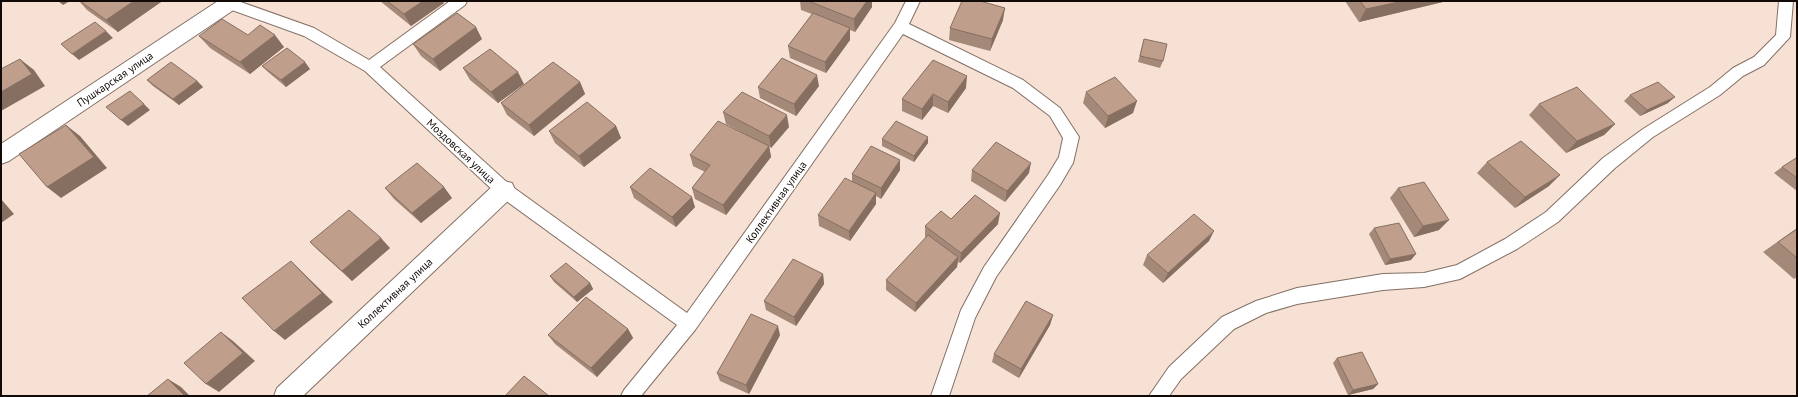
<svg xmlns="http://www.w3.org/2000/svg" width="1798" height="397" font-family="'PT Sans',sans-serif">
<rect width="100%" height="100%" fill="#f7e1d4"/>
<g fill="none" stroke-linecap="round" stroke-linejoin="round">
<defs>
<path id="service" d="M216,1H238L314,28L369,60L450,1H467L465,5L380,67L510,185L687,313L895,23L906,1H920L909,24L1023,80L1060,108L1079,137L1073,163L1060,185L996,277L975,318L949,396H931L961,310L984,267L1048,175L1059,157L1063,138L1050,116L1013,88L903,34L695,330L641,396H621L624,390L677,325L498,195L365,71L304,36L218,5Z
M1779,1H1793L1790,37L1764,65L1743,76L1720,95L1653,137L1615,168L1558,222L1517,249L1460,279L1424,287L1383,290L1297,304L1266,313L1234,329L1181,379L1169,396H1149L1169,367L1222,317L1256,301L1297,288L1383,274L1424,273L1457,265L1505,239L1546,212L1603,158L1643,129L1710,87L1733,68L1754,57L1776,35Z"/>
<path id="minor" d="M218,1H236L238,4L235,9L9,161L1,164V144Z
M504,181L512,183L515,190L512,197L303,396H274L277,388L496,183Z"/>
</defs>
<use href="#service" stroke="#836f64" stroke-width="2"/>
<use href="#minor" stroke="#836f64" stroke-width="2"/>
<use href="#service" fill="#fff" fill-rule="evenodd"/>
<use href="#minor" fill="#fff" fill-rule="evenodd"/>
</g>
<path fill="#a48878" d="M79,1H160L161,2L118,32L87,10Z
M380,1H442L444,3L411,26Z
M800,1H872V7L855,32L850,30V40L826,73L790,58L788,46L812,14L801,10Z
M1345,1H1447L1359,22Z
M1003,20L990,51L949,40L950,28Z
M248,35L284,47L250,74L210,48L199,36Z
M482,39L440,71L421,56L413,44Z
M1144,39L1163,61L1160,68L1138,62Z
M262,66L310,69L286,87L268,72Z
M463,68L524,84L498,103L470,80Z
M147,80L197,81L203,87L179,105L153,86Z
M580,82L585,94L534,136L507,115L501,103Z
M819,86L796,116L760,98L758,87Z
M966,88L948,113L933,106L922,120L902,111V99Z
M1086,92L1133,113L1105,128L1083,103Z
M1630,95L1668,103L1640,116L1624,101Z
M1539,104L1615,124L1604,135L1566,153L1529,115Z
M723,112L789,127L771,148L769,146L771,157L726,215L695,199L692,188L705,172L693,166L690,155L766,145L726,124Z
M616,126L621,138L584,167L555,143L549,131Z
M882,139L928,143L914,162L882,146Z
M1797,158V191L1774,173L1782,167Z
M1487,162L1549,186L1515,208L1477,173Z
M900,170L881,199L876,196V204L850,241L819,226L818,215L852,181V174Z
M972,170L1029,173L1005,202L971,181Z
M630,187L695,207L676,227L634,198Z
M385,188L452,198L421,223L394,199Z
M1398,188L1439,230L1414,237L1390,198Z
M951,219L998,224L960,263L958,262L957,267L915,312L886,290V280L926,238L925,237V226Z
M1374,228L1411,260L1385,265L1369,234Z
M1797,228V277L1794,279L1763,252Z
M1209,241L1163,283L1143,265L1147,255Z
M310,242L390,248L352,281L320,252Z
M823,274L824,284L796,326L766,310L764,301Z
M550,276L590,283L593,289L577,302L554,282Z
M1053,315L1050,325L1019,378L992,362L994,354Z
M628,329L633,338L597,377L555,344L548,335Z
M780,335L749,394L720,381L717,373Z
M1337,358L1378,384L1373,389L1348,395L1333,363Z"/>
<path fill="#866f61" d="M58,1H70L63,5Z
M134,1H160L161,2L118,32L106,20Z
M423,1H442L444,3L411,26L404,14Z
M867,1H872V7L855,32L854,19Z
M1403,1H1447L1359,22L1366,9Z
M1005,8L1003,20L990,51L992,39Z
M476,27L482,39L440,71L433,59Z
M850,28V40L826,73L825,62Z
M106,31L113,38L79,60L72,54Z
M275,35L284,47L250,74L240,62Z
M20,59L34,70L45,86L1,111V92Z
M305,62L310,69L286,87L281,80Z
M518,72L524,84L498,103L491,92Z
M817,75L819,86L796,116L794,104Z
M967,76L966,88L948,113V102Z
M197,81L203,87L179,105L173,99Z
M580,82L585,94L534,136L529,125Z
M933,94V106L922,120V109Z
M1675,97L1668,103L1640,116L1647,110Z
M1137,101L1133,113L1105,128L1108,116Z
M144,104L150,110L128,126L121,120Z
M787,115L789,127L771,148L769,136Z
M1615,124L1604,135L1566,153L1577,141Z
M66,125L80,136L107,168L61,198L47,187Z
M616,126L621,138L584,167L579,156Z
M928,137V143L914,162V156Z
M769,146L771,157L726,215L723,205Z
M900,160V170L881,199V188Z
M1031,163L1029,173L1005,202L1007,191Z
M1560,175L1549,186L1515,208L1525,197Z
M444,187L452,198L421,223L412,213Z
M876,193V204L850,241L849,231Z
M692,197L695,207L676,227L672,217Z
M1,199L14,214L1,223Z
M1000,213L998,224L960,263L961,253Z
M1449,220L1439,230L1414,237L1423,226Z
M1214,231L1209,241L1163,283L1168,273Z
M381,238L390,248L352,281L342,271Z
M1416,254L1411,260L1385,265L1390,259Z
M958,257L957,267L915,312L916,303Z
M291,261L333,302L285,340L274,331Z
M823,274L824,284L796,326L794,317Z
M590,283L593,289L577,302L574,297Z
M1053,315L1050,325L1019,378L1021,369Z
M778,326L780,335L749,394L746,385Z
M628,329L633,338L597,377L591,368Z
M221,332L233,341L255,361L219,392L206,384Z
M168,379L181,387L190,396H185Z
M1378,384L1373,389L1348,395L1353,390Z"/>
<path fill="#bf9e8b" stroke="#866f61" d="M80,1H134L106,20Z
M387,1H423L404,14Z
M808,1H867L854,19Z
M962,1H980L1005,8L992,39L950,28Z
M1360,1H1403L1366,9Z
M457,13L476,27L433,59L413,44Z
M813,13L850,28L825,62L788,46Z
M222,19L248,35L260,25L275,35L240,62L199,36Z
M95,22L106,31L72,54L61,44Z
M1144,39L1167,44L1163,61L1140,56Z
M287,48L305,62L281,80L262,66Z
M490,49L518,72L491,92L463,68Z
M782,58L817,75L794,104L758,87Z
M20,59L32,74L1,92V69Z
M933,60L967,76L948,102L933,94L922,109L902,99Z
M171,62L197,81L173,99L147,80Z
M553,62L580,82L529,125L501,103Z
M1115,77L1137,101L1108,116L1086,92Z
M1658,82L1675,97L1647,110L1630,95Z
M1577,87L1615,124L1577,141L1539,104Z
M130,91L144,104L121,120L106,107Z
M742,92L787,115L769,136L723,112Z
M587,102L616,126L579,156L549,131Z
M718,121L769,146L723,205L692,188L710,165L690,155Z
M896,121L928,137L914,156L882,139Z
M66,125L94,157L47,187L19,154Z
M1521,141L1560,175L1525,197L1487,162Z
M996,142L1031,163L1007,191L972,170Z
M871,146L900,160L881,188L852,174Z
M1796,158H1797V178L1782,167Z
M417,163L444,187L412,213L385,188Z
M650,168L692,197L672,217L630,187Z
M845,178L876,193L849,231L818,215Z
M1424,182L1449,220L1423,226L1398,188Z
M975,195L1000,213L961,253L925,226L941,211L951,219Z
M349,210L381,238L342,271L310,242Z
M1194,214L1214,231L1168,273L1147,255Z
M1399,223L1416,254L1390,259L1374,228Z
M1797,229V258L1778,242Z
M928,235L958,257L916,303L886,280Z
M793,259L823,274L794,317L764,301Z
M291,261L322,293L274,331L242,298Z
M566,263L590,283L574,297L550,276Z
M586,297L628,329L591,368L548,335Z
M1026,301L1053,315L1021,369L994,354Z
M751,314L778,326L746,385L717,373Z
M221,332L243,353L206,384L184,363Z
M1362,352L1378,384L1353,390L1337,358Z
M524,376L549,396H505Z
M168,379L185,396H147Z"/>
<g text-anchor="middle" stroke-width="3" stroke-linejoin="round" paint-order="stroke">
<g font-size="11" fill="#110a07" stroke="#fff">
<text transform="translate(115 79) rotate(-34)" y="4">Пушкарская улица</text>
<text transform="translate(461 151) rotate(43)" y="4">Моздовская улица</text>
<text transform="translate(776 202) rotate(-55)" y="4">Коллективная улица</text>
<text transform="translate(395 293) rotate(-43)" y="4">Коллективная улица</text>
</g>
</g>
<rect width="1798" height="397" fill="none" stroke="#110a07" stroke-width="4"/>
</svg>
